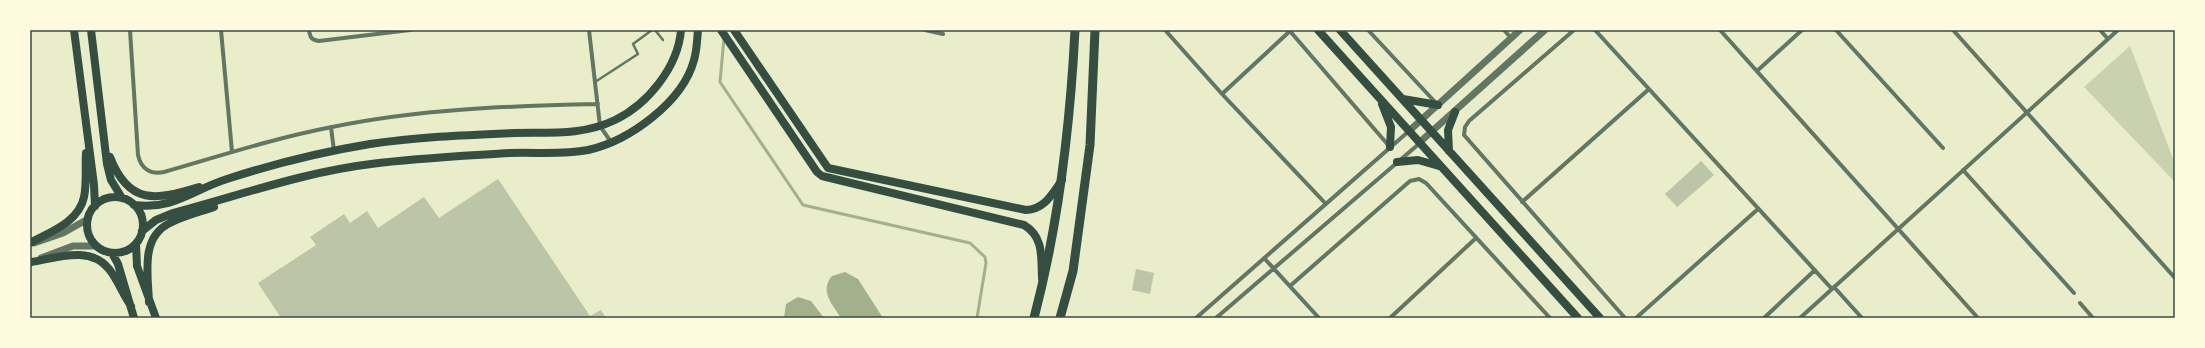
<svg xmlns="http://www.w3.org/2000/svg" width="2205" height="348" font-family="Bitter,serif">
<rect width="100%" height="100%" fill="#e9edc9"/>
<path fill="#cad2ad" d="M2130,46L2175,164V182L2084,87Z"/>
<path fill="#a3b18a" d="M845,272L858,279L883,318H841C833,305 819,291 832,276Z
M798,297L811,301L824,318H784L786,304Z"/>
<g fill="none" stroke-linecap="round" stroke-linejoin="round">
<path stroke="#a3b18a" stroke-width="3" d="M724,38L720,82L803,205L970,243L985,257L986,263L977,318"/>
</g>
<path fill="#bcc5a7" d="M1701,161L1714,175L1677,207L1665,194Z
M498,179L590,316L601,310L606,318H281L258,283L316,245L310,237L344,214L350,223L367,211L378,228L424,197L439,218Z
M1136,269L1154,273L1150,294L1132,290Z"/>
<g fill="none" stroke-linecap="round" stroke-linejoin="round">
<path stroke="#617663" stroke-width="2.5" d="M655,30L663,40
M595,82L638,54L633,44L652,30"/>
<path stroke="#617663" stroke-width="4" d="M130,30L138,155C141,169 151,175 164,172C220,156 275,138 332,127C419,109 509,106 598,104
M221,30L232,152
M309,30C310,37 311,40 319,41L410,30
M589,30L600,126L611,142
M925,30L943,34
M1165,30L1222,94L1326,204
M1289,30L1389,146
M1368,30L1436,103
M1504,30L1511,38
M1574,30L1469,121L1465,127L1464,135L1625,318
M1595,30L1832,289
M1720,30L1978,318
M1836,30L1943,148
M1953,30L2175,278
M2100,30L2108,39
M1757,71L1802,30
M1222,94L1290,31
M331,127L334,151
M1963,170L2074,293
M1522,202L1649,89
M1264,258L1319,318
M1290,286L1410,181L1419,179L1426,183L1550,318
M1834,287L1862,318
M2080,303L2093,318
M1196,318L1409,131
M1216,318L1420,143
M1390,318L1476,238
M1636,318L1758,209
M1764,318L1815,270
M1800,318L2118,30"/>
<path stroke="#617663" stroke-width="7" d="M1409,131L1520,30
M1420,142L1545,30
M34,243L63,233L88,219
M41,258L73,246H96"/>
<path stroke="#344e41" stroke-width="8" d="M74,30L94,185L95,206
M91,30L107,164L111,180L122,198
M721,30L817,172L822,176L1024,225C1044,237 1041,257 1042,278
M734,30L828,168L1026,210C1045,209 1052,194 1062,180
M1318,30L1578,318
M1340,30L1600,318
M1403,99L1438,105
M1382,104L1391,127L1390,147
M1449,151L1448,130L1455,112
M110,157C129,206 156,200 199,187
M1397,162L1418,160L1439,166
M87 225a28 28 0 1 1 56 0a28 28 0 1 1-56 0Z
M134,205C174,210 192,190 227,179C273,164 321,152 370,144C416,137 466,135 513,133C548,132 582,136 615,120C648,104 678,67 681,30
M142,231L156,220L173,213C238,196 304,172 371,164C417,158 464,156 510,153C536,152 562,155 588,150C629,141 683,102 694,60C697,50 697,40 698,30
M30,243C50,232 79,222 84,197C87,183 85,167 86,153
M136,244L137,266L156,318
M112,253L118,264L134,318
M31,262C56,258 90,245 109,269C118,280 123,295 131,306
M149,302C148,275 140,237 170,223C183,216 200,212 214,207"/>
<path stroke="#344e41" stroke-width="9" d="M1034,318C1059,223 1070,128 1075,30
M1060,318L1073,271L1090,145L1095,30"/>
</g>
<rect width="2205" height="348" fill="none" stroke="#fefae0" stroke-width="62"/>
<rect x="31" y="31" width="2143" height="286" fill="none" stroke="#344e41" stroke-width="1.5"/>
</svg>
